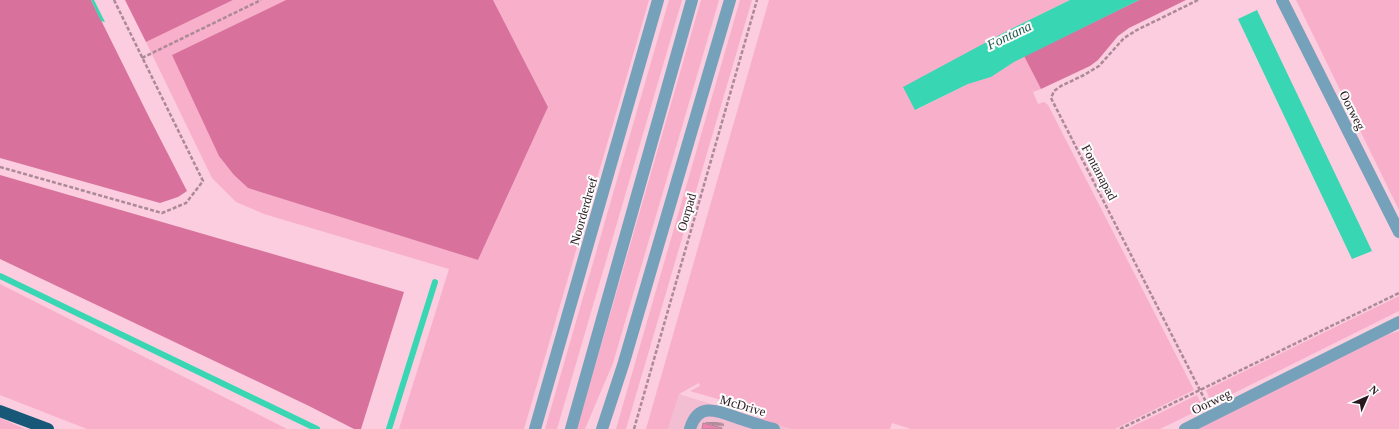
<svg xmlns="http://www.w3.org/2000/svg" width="1399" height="429" font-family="Georgia,serif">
<defs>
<filter id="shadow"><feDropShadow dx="3.5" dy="-3.5" stdDeviation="0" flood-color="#0004"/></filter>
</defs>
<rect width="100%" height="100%" fill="#fbcdde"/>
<path fill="#f3bed2" d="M679,394L762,420L791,429H668Z"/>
<path fill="#f8afca" d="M233,0H286L172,55L234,175L248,188L478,260L548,107L493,0H649L524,429H399L449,269L264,214L236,202L212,178L146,42Z
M669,0H682L557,429H545Z
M701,0H719L613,363L585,429H577Z
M740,0H752L626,429H616Z
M769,0H1070L1009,30L916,110L968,84L991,77L1012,63L1024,56L1041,89L1033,92L1038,104L1044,102L1048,105L1194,390L1115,429H911L892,423L890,429H791L762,420L765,416L763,412L690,391L700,386L699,383L679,394L668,429H646Z
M1296,0H1399V210Z
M0,284L287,429H87L0,395Z
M1399,296V311L1212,404L1206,390Z
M1399,331V429H1198L1389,334Z
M1197,395L1203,408L1160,429H1127Z
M0,417V418L25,429H0Z"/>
<path fill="#d8729d" d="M0,0H91L149,117L187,191L178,197L160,203L0,158Z
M125,0H233L146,42Z
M286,0H493L548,107L478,260L248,188L234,175L219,156L172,55Z
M1139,0H1186L1129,28L1118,36L1098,60L1090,66L1041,89L1024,56Z
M0,175L404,292L361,429H354L309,406L0,259Z"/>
<path fill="#39d6b4" d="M91,0H94L105,22L101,21Z
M1070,0H1139L1014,62L991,77L968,84L915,110L903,87L1009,30Z
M1257,10L1372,251L1352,259L1238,19Z"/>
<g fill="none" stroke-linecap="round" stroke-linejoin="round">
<path stroke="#39d6b4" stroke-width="6" d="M0,276L317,429
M389,429L435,282"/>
</g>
<path fill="#ec84af" stroke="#b08696" filter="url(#shadow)" d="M703,423L722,428V429H702Z"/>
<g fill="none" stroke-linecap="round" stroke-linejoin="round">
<path stroke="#ac8996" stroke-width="2.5" stroke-dasharray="4 2" stroke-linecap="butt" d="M1198,0L1137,30L1124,38L1099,66L1084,75L1061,86L1054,91L1051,98L1206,402
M142,58L261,0
M0,167L162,213L186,203L203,181L114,0
M634,429L757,0
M1120,429L1399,293"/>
<path stroke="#75a1bb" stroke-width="12" d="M1282,0L1399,232
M535,429L658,0
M571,429L692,0
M602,429L624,362L730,0
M690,429C698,401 718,411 738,418C750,422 762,426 774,429
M1185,429L1399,322"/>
<path stroke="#175878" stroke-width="12" d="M0,411L48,429"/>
</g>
<g text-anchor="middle" stroke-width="4" stroke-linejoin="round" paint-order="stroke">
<g font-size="13" fill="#29191f" stroke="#fdfdfd">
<text transform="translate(1353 110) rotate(63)" y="5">Oorweg</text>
<text transform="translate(1100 172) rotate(62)" y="5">Fontanapad</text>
<text transform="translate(583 211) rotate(-74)" y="5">Noorderdreef</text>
<text transform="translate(686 212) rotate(-74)" y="5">Oorpad</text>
<text transform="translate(1211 401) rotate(-26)" y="5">Oorweg</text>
<text transform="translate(743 405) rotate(16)" y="5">McDrive</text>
</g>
<g font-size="14" font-style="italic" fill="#1d594b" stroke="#fdfdfd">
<text transform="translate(1009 35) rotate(-26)" y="5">Fontana</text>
</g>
</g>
<g transform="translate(1367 397) rotate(45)" stroke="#fdfdfd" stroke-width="3" paint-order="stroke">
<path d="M0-3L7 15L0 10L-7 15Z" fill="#29191f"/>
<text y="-6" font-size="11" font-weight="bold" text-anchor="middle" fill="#29191f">N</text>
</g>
</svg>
